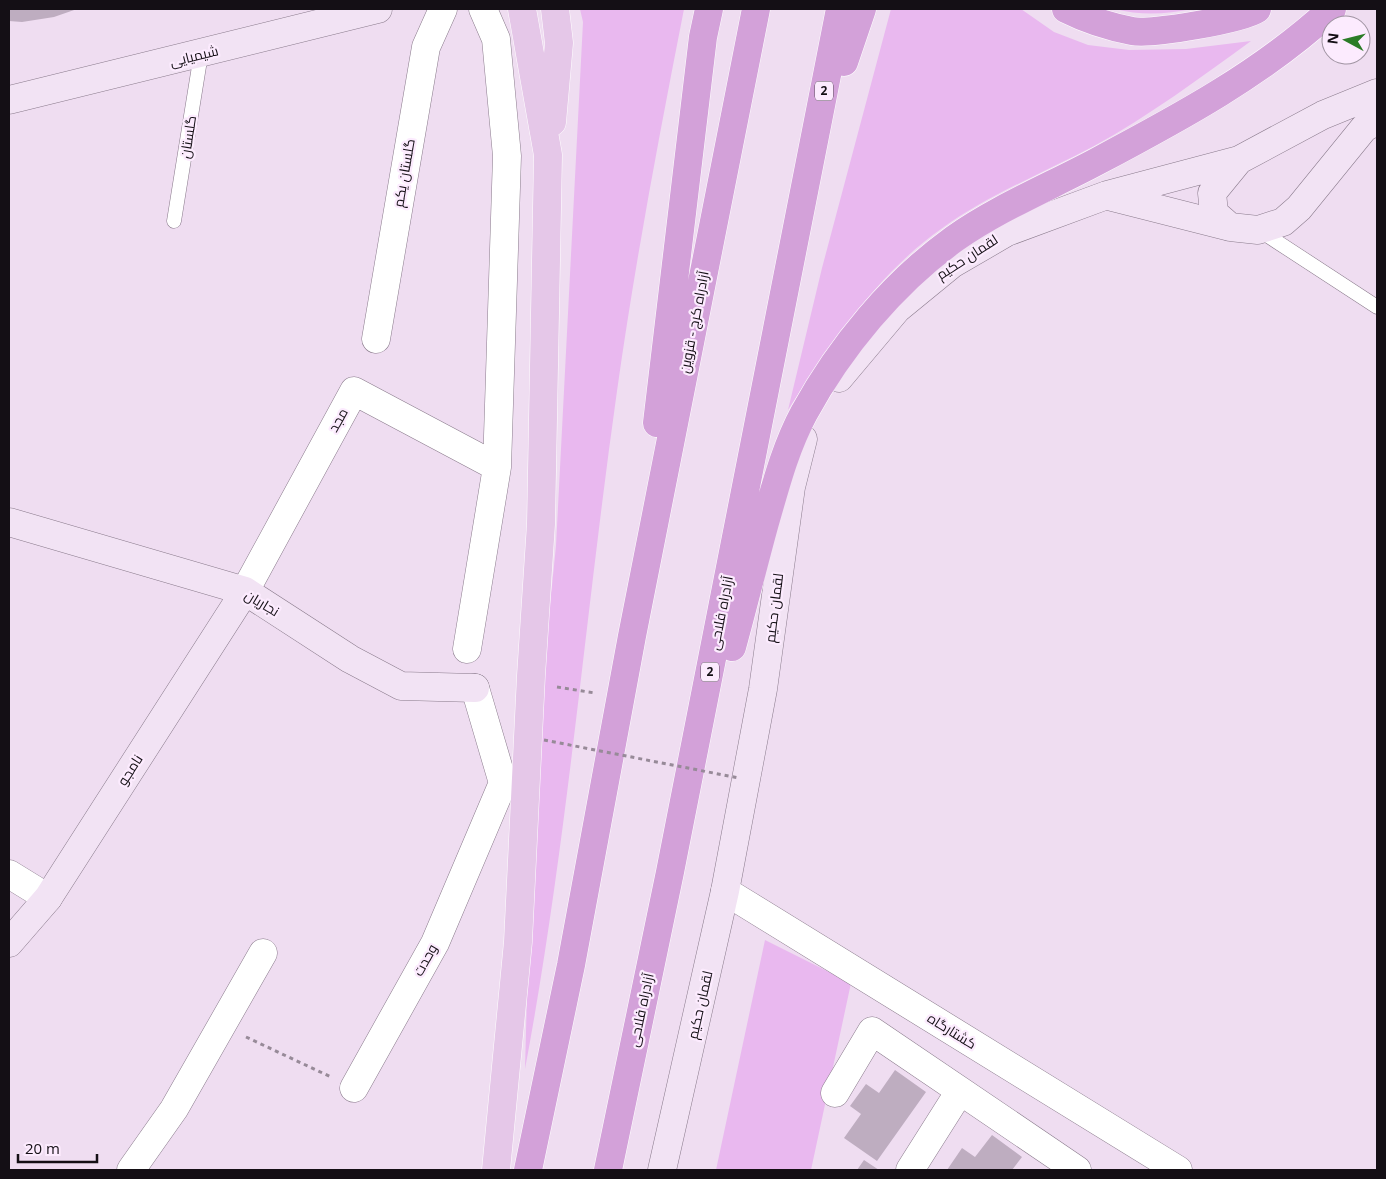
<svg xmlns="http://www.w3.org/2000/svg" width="1386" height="1179" font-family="'Open Sans',Cairo,sans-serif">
<rect width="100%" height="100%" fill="#efddf1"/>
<path fill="#e9b8ef" d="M580,9H684C659,136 635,263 617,391C585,617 567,845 525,1069L533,771L556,546L583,22Z
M891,9H1021L1054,32L1088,45L1129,50L1186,49L1251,41C1200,78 1149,116 1094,146C1043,173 988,195 941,229C877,274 830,345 788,410L822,268Z
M1115,9H1193C1166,14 1142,16 1115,9Z
M765,940L851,983L811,1170H716Z"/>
<path fill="#beadc0" d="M9,9H77L54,17L22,22L9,21Z
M895,1070L926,1092L877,1161L844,1138L861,1114L850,1106L866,1084L879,1093Z
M992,1135L1022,1157L1012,1170H947L962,1148L975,1157Z
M864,1160L879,1170H857Z"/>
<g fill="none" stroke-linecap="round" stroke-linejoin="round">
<defs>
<path id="lane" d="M174,221L201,54
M1259,230L1377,307"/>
<path id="street" d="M376,339L426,47L443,9
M245,591L354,391L497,467
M467,649L497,467L507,156L496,39L483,9
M9,874L48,898
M725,891L1178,1170
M354,1088L435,943L503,783L475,688
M835,1093L872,1031L1077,1170
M131,1170L174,1109L263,953
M910,1170L960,1091"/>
<path id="secondary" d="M9,100L378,9
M1108,196L1230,227L1258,230L1283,222L1299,208L1364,128L1377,121
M1230,227L1214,213L1212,193L1239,160
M839,378L897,309L952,264L1007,232L1107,195L1239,160L1323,115L1377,93
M9,522L245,591L350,659L401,686L475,688
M9,943L48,898L245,591
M662,1170L725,891L763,689L791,487L803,439"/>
<path id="primary" d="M552,122L559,43L555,9
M496,1170L518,942L531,676L541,524L548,155L522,9"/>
<path id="highway" d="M1066,9C1086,19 1111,27 1132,31C1151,35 1242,19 1257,9
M844,62L862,9
M657,423L703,37L709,9
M732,647C743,607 753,566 764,526C775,488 785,448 804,413C840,347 893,283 954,239C998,208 1049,187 1096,162C1179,118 1263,73 1332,9
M528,1170L571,965L632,636L756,9
M608,1170L670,872L840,9"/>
</defs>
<use href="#lane" stroke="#8a7b8c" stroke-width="15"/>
<use href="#street" stroke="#8a7b8c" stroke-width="29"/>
<use href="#secondary" stroke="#8a7b8c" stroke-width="29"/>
<use href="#primary" stroke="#fff" stroke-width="29"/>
<use href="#highway" stroke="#fff" stroke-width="29"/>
<path stroke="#978a98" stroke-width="3" stroke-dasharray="4 4" stroke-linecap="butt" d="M557,687L595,693
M246,1037L331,1077"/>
<use href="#lane" stroke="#fff" stroke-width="14"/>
<use href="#street" stroke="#fff" stroke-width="28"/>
<use href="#secondary" stroke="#f2e3f4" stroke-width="28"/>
<use href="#primary" stroke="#e5c7e8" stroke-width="28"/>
<use href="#highway" stroke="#d3a1d9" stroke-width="28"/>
<path stroke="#978a98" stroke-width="3" stroke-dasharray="4 4" stroke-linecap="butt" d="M544,740L739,778"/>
</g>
<g text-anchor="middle" stroke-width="4.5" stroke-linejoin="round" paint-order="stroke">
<g fill="#fcebfe" stroke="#5a515b" stroke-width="1">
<rect x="815" y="81.5" width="18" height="19" rx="4"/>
<rect x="701" y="662.5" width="18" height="19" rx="4"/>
</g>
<g font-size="12" font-weight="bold" fill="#140f15">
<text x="824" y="95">2</text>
<text x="710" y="676">2</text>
</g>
<g font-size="14" fill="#140f15" stroke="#fcebfe">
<text transform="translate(194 56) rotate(-14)" y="5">شیمیایی</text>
<text transform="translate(188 137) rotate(-81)" y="5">گلستان</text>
<text transform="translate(404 173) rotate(-80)" y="5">گلستان یکم</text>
<text transform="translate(967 257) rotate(-33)" y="5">لقمان حکیم</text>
<text transform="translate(694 322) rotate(-79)" y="5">آزادراه کرج - قزوین</text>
<text transform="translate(338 420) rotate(-61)" y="5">مجد</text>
<text transform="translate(262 603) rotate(31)" y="5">نجاریان</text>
<text transform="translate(774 608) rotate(-83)" y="5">لقمان حکیم</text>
<text transform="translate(721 613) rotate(-79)" y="5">آزادراه فلاحی</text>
<text transform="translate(130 770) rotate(-57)" y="5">نامجو</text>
<text transform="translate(425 960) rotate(-61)" y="5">وحدت</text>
<text transform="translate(700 1005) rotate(-77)" y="5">لقمان حکیم</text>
<text transform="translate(641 1010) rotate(-78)" y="5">آزادراه فلاحی</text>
<text transform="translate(952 1031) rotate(32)" y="5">کشتارگاه</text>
</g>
</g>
<rect width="1386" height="1179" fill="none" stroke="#140f15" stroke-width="20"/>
<g transform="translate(1346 40) rotate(277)"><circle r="24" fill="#fcebfe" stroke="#9f93a1"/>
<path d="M0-4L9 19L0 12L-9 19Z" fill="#2b7c27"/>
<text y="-8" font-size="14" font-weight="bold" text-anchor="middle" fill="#140f15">N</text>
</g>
<path d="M18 1154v8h79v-8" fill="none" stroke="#140f15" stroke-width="2.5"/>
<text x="25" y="1154" font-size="15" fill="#140f15" stroke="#fcebfe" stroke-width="4" paint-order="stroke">20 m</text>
</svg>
